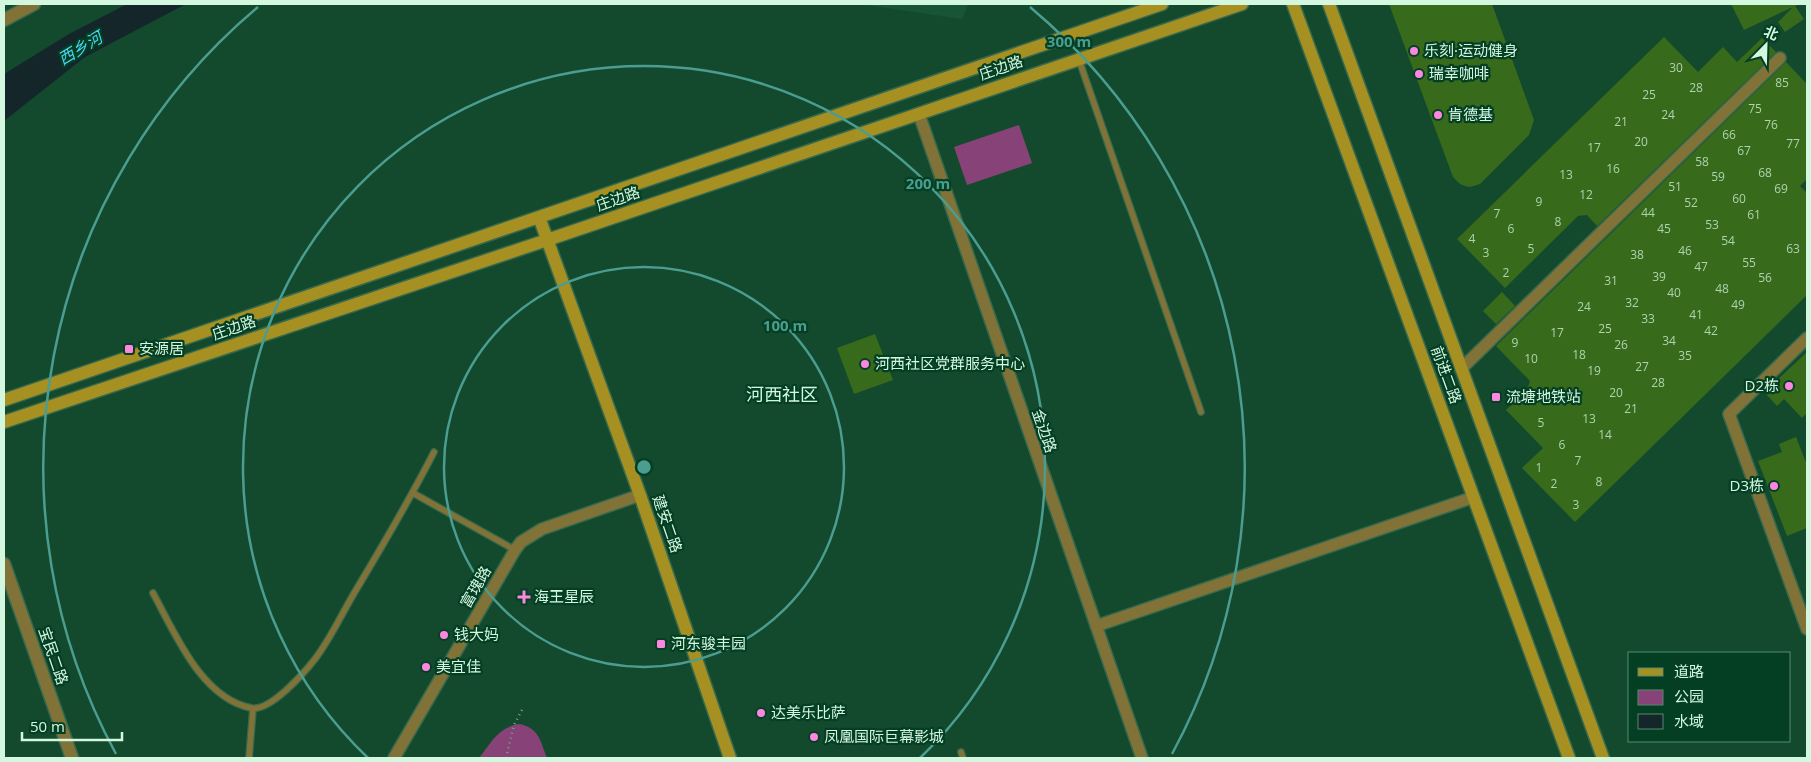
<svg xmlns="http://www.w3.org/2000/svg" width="1811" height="762" font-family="'Open Sans','Noto Sans SC',sans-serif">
<rect width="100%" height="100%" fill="#134a2e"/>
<path fill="#175536" d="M859,4H968L962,19Z"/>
<path fill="#874377" d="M1019,125L1032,163L967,185L954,147Z
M520,724C540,729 540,741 547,758H479C492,742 498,727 520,724Z"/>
<path fill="#15262b" d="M127,4H186L85,57L4,121V74L69,34Z"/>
<path fill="#376a1b" d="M1389,4H1492L1534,120L1529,135L1480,184L1470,187L1465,186L1460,184L1453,177Z
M1731,4H1801L1795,6L1804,19L1785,32L1778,22L1793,7L1744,30Z
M1664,37L1698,72L1723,47L1737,62L1762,38L1776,52L1597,226L1587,215L1578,216L1505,288L1457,239Z
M1786,62L1807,84V179L1800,186L1807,193V295L1575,522L1522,468L1543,448L1506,410L1527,390L1530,381L1496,346Z
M1502,292L1515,306L1496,324L1483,311Z
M875,334L893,380L854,394L837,348Z
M1807,352V413L1802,418L1784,399L1777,406L1764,392Z
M1796,437L1807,465V528L1787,536L1758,461L1782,452L1779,444Z"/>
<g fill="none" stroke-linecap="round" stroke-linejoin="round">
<defs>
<path id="service" d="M1079,60L1201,412
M413,493L515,550
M153,593C175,633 201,698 251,708C270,712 304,673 315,659C331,638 342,613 356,590C383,545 410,499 434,452
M961,752L963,758
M249,758L253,709"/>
<path id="minor" d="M919,114L1142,758
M1807,338L1729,414L1807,629
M1461,369L1780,58
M1096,626L1474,497
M394,758L515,550L521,542L542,529L640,495"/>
<path id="tertiary" d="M4,20L34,4
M4,564L72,758"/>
<path id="secondary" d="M1293,4L1569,758
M1329,4L1603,758
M539,217L640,495L730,758
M4,400L1162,4
M4,422L547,240L1242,4"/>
</defs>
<use href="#service" stroke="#36694e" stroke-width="8"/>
<use href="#minor" stroke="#36694e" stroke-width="14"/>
<use href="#tertiary" stroke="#36694e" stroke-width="15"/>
<use href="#secondary" stroke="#36694e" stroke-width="15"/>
<path stroke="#75a288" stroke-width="2.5" stroke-dasharray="1 4" stroke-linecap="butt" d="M506,758L514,725L523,708"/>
<use href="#service" stroke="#817337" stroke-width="5.5"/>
<use href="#minor" stroke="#817337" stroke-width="11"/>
<use href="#tertiary" stroke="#817337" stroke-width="12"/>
<use href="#secondary" stroke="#a69021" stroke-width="12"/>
</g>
<g fill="none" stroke="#4a9d90" stroke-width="2.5">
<circle cx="644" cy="467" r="200"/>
<path d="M368 758A401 401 0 1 1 920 758"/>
<path d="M116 754A601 601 0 0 1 258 7M1030 7A601 601 0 0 1 1172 754"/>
</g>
<g fill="#fd86e1" stroke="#043f24" stroke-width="2">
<circle cx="1414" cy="51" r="5"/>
<circle cx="1419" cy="74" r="5"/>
<circle cx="1438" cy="115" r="5"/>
<rect x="124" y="344" width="10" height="10" rx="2.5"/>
<circle cx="865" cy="364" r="5"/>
<circle cx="1789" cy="386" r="5"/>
<rect x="1491" y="392" width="10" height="10" rx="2.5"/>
<circle cx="1774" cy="486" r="5"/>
<path d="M521.5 589.5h5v5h5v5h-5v5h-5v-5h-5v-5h5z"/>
<circle cx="444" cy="635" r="5"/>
<rect x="656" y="639" width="10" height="10" rx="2.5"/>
<circle cx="426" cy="667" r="5"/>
<circle cx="761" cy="713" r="5"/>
<circle cx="814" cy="737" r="5"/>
</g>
<g text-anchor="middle" stroke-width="4.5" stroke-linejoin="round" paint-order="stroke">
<g font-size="12" fill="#add4af">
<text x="1676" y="72">30</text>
<text x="1782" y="87">85</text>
<text x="1696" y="92">28</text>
<text x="1649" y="99">25</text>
<text x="1755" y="113">75</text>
<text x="1668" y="119">24</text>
<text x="1621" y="126">21</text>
<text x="1771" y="129">76</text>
<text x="1729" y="139">66</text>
<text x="1641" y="146">20</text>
<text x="1793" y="148">77</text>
<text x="1594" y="152">17</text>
<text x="1744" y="155">67</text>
<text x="1702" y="166">58</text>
<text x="1613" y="173">16</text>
<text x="1765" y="177">68</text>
<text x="1566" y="179">13</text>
<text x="1718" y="181">59</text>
<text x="1675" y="191">51</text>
<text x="1781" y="193">69</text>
<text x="1586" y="199">12</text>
<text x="1739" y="203">60</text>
<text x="1539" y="206">9</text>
<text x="1691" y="207">52</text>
<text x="1648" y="217">44</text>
<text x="1497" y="218">7</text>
<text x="1754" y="219">61</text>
<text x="1558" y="226">8</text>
<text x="1712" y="229">53</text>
<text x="1511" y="233">6</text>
<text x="1664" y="233">45</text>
<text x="1472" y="243">4</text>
<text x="1728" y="245">54</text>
<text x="1531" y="253">5</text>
<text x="1793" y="253">63</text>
<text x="1685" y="255">46</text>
<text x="1486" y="257">3</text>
<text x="1637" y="259">38</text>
<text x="1749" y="267">55</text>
<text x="1701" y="271">47</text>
<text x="1506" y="277">2</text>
<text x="1659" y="281">39</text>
<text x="1765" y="282">56</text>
<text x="1611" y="285">31</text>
<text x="1722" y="293">48</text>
<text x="1674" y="297">40</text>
<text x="1632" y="307">32</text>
<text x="1738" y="309">49</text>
<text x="1584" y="311">24</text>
<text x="1696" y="319">41</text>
<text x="1648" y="323">33</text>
<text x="1605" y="333">25</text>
<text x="1711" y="335">42</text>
<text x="1557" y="337">17</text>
<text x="1669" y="345">34</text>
<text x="1515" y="347">9</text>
<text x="1621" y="349">26</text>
<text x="1579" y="359">18</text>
<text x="1685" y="360">35</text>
<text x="1531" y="363">10</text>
<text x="1642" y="371">27</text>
<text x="1594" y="375">19</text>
<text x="1658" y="387">28</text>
<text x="1616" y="397">20</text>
<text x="1631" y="413">21</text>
<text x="1589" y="423">13</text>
<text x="1541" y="427">5</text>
<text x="1605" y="439">14</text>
<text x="1562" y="449">6</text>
<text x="1578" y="465">7</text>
<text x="1539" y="472">1</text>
<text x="1599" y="486">8</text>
<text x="1554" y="488">2</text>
<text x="1576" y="509">3</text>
</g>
<g font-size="15" fill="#d4f7e0" stroke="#043f24" text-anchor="start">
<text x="1424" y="56">乐刻·运动健身</text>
<text x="1429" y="79">瑞幸咖啡</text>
<text x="1448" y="120">肯德基</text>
<text x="139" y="354">安源居</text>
<text x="875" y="369">河西社区党群服务中心</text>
<text x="1779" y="391" text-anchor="end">D2栋</text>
<text x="1506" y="402">流塘地铁站</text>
<text x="1764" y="491" text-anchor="end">D3栋</text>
<text x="534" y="602">海王星辰</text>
<text x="454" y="640">钱大妈</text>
<text x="671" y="649">河东骏丰园</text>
<text x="436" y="672">美宜佳</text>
<text x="771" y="718">达美乐比萨</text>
<text x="824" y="742">凤凰国际巨幕影城</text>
</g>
<g font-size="15" fill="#d4f7e0" stroke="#043f24">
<text transform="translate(1001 68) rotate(-19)" y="5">庄边路</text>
<text transform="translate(618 199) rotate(-19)" y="5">庄边路</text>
<text transform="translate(234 328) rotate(-19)" y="5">庄边路</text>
<text transform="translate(1446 375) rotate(70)" y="5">前进二路</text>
<text transform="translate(1044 431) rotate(71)" y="5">金边路</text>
<text transform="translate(667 524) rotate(71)" y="5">建安二路</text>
<text transform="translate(476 587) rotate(-60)" y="5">富瑰路</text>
<text transform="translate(53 656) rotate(71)" y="5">宝民二路</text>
</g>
<g font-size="16" font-style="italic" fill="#4bd3f3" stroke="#043f24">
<text transform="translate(80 48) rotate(-31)" y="6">西乡河</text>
</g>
<g font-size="18" fill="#d4f7e0" stroke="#043f24">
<text x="782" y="401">河西社区</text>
</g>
</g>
<circle cx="644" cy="467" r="8" fill="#4a9d90" stroke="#043f24" stroke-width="2.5"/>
<g font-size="15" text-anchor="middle" font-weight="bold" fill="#4a9d90" stroke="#043f24" stroke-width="4.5" stroke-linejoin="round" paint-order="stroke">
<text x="1069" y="47">300 m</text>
<text x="928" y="189">200 m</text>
<text x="785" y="331">100 m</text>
</g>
<rect width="1811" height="762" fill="none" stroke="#d4f7e0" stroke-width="10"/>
<rect x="1628" y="652" width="162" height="90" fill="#043f24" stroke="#57896f"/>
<rect x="1638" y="668" width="25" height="8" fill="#a69021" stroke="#57896f"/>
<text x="1674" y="677" font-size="15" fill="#d4f7e0">道路</text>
<rect x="1638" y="690" width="25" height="15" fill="#874377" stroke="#57896f"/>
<text x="1674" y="702" font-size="15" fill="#d4f7e0">公园</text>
<rect x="1638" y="714" width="25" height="15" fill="#15262b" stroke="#57896f"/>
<text x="1674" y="727" font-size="15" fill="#d4f7e0">水域</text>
<g transform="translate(1766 45) rotate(23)" stroke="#043f24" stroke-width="4" paint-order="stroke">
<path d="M0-4L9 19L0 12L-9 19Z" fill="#d4f7e0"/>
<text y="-8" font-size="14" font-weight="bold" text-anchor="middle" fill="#d4f7e0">北</text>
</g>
<path d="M22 732v8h100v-8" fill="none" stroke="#d4f7e0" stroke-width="2.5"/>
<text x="30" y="732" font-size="15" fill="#d4f7e0" stroke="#043f24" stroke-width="4" paint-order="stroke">50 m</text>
</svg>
